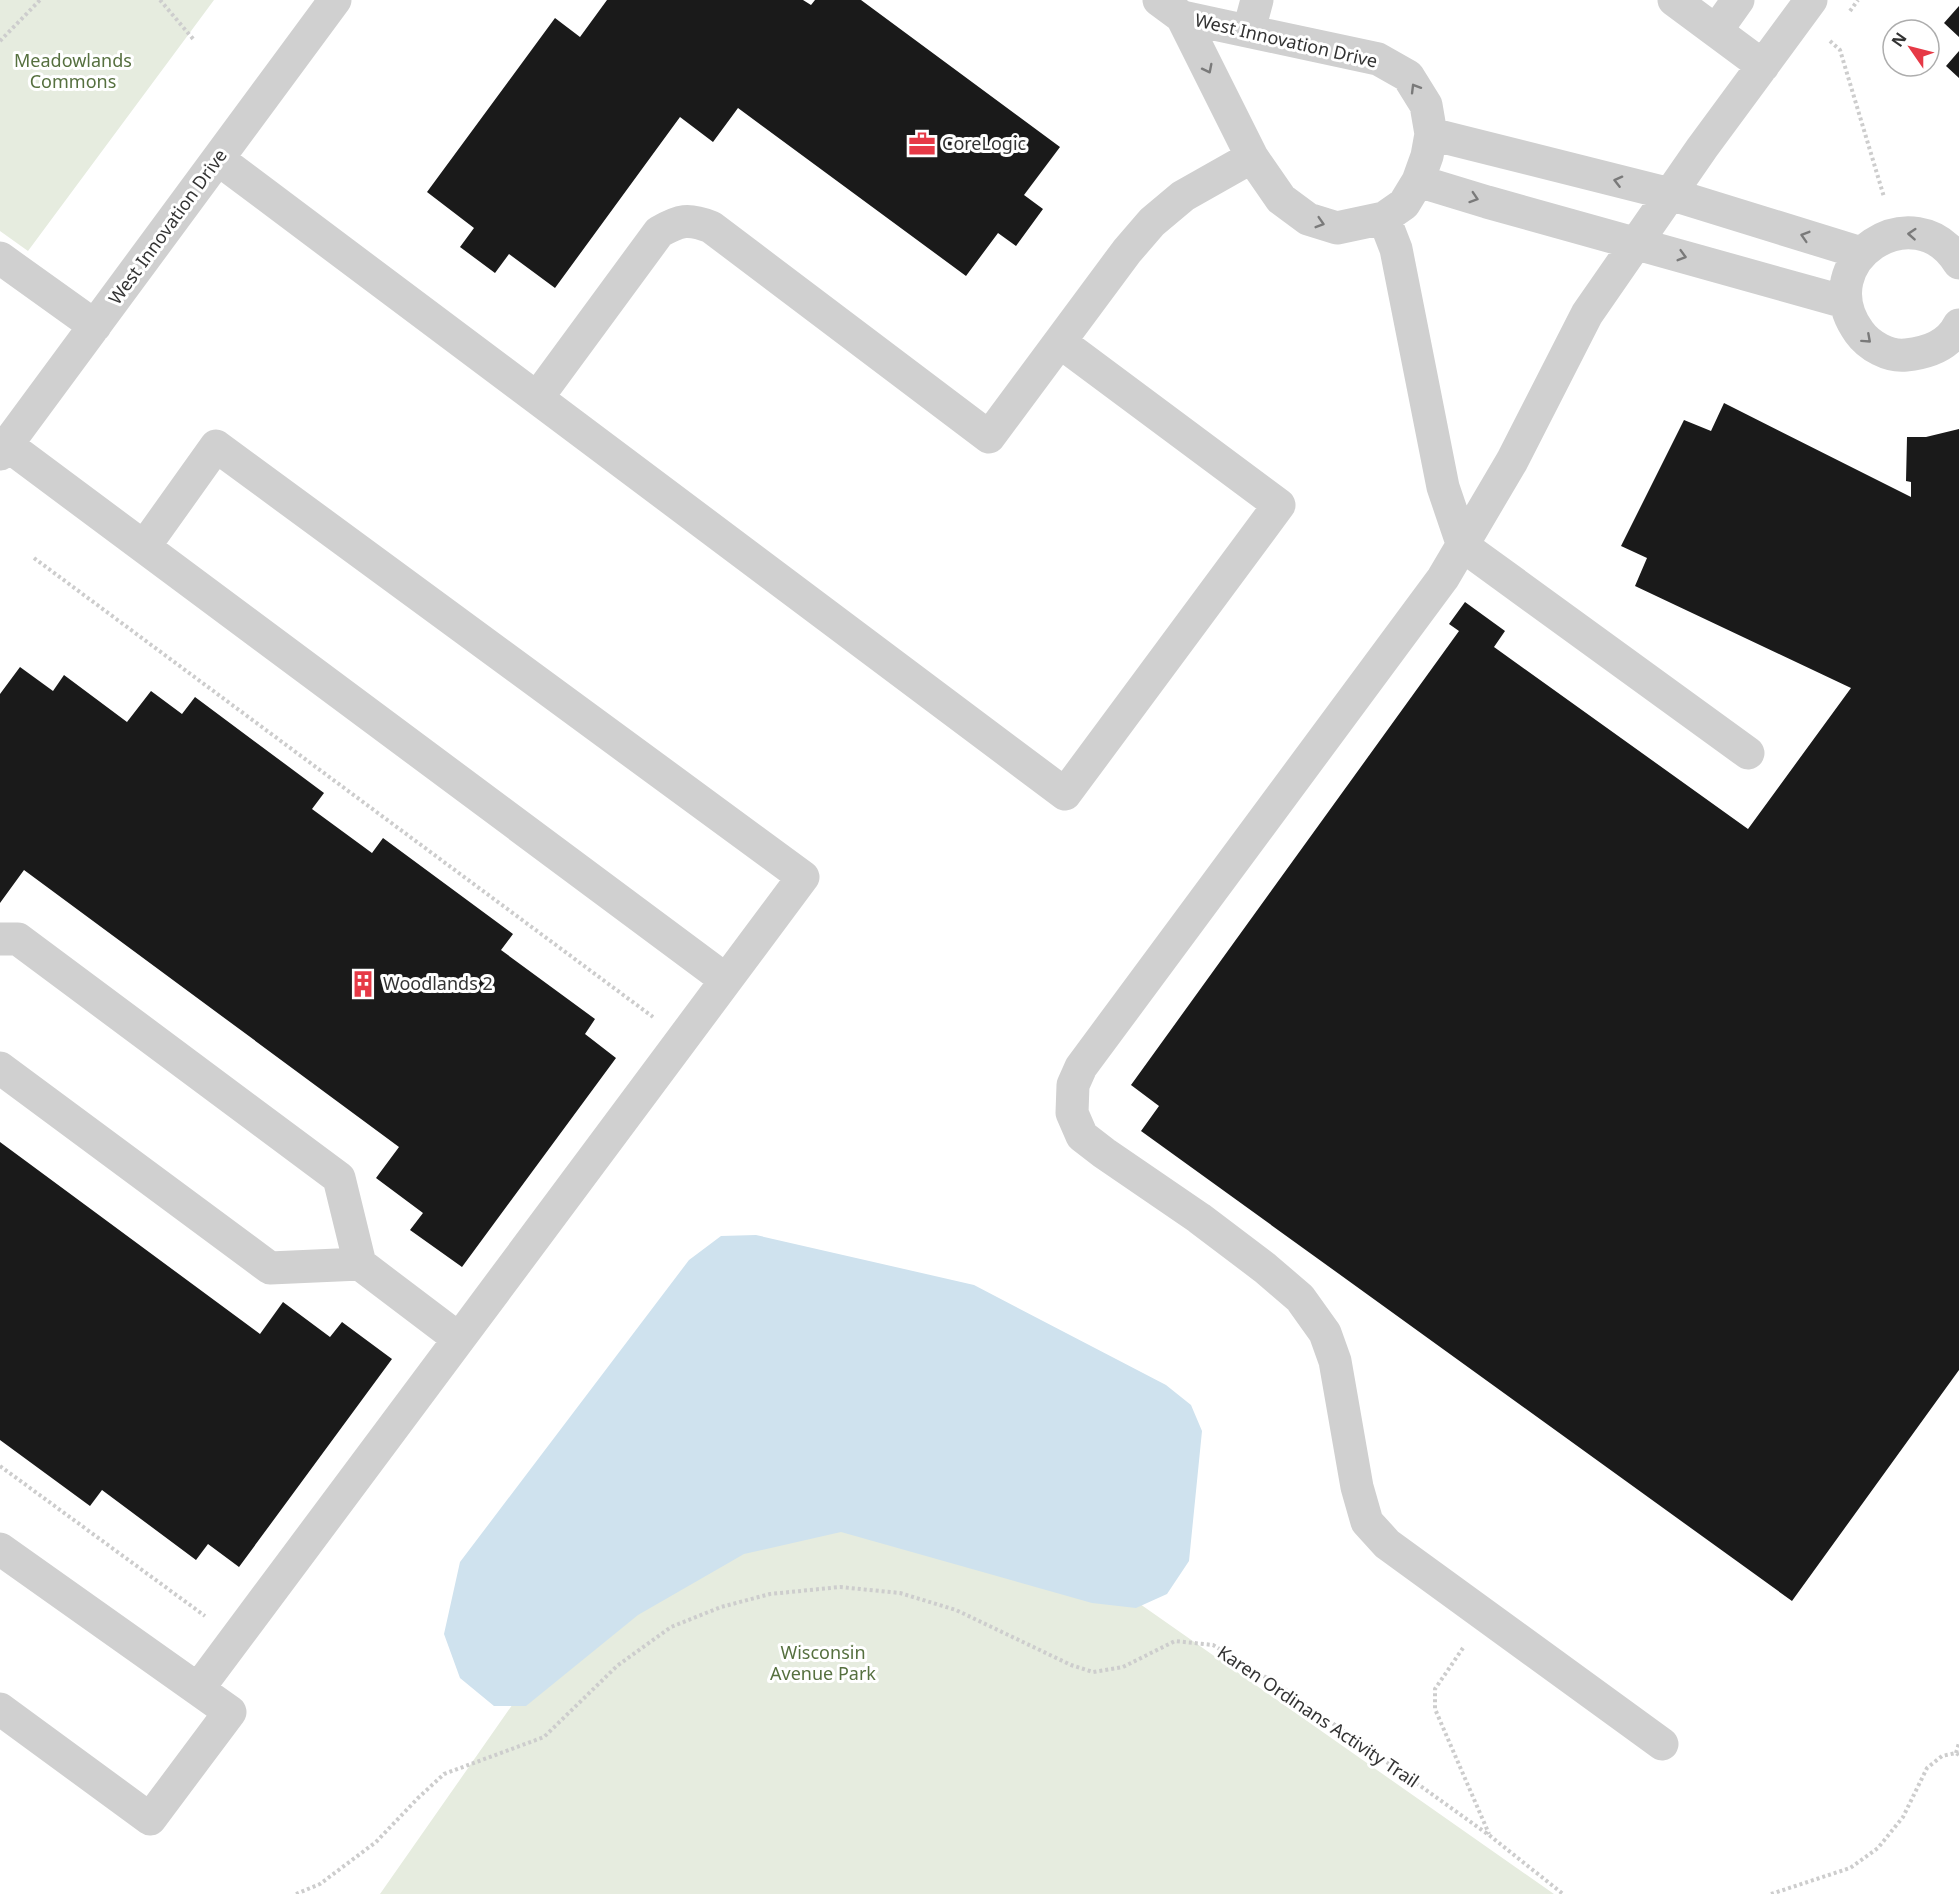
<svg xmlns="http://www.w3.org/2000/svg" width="1959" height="1894" font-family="'Noto Sans',sans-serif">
<rect width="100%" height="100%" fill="#fff"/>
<path fill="#e6ecdf" d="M0,0H214L28,251L0,231Z
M766,1342L1554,1894H380Z"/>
<path fill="#cfe2ee" d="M756,1235L974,1285L1166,1385L1191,1405L1202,1431L1189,1561L1167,1594L1136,1608L1092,1603L841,1532L744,1554L638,1615L526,1706H494L460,1678L444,1634L460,1562L689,1260L721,1236Z"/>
<path fill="#1a1a1a" d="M607,0H803L811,5L815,0H861L1060,147L1024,195L1043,209L1016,246L998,233L966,276L738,108L713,142L680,117L555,288L509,254L495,273L460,247L474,228L427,192L555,18L580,37Z
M1959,6V37L1944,23Z
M1959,51V78L1946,66Z
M1724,403L1911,497V482L1906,481L1907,437H1926L1959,429V1370L1792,1601L1141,1131L1159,1106L1131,1085L1459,631L1449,624L1465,602L1505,631L1494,647L1748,829L1851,688L1635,586L1647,558L1621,546L1684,420L1711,431Z
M20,667L53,691L64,675L127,722L151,691L182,714L195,697L324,793L312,809L372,853L383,838L513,934L501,950L595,1019L585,1034L616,1058L462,1267L410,1230L423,1213L376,1178L399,1147L24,870L0,903V694Z
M0,1142L260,1334L283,1302L330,1337L342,1322L392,1359L239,1567L208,1544L196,1560L102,1490L90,1506L0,1440Z"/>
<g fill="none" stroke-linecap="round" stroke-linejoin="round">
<path stroke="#cdcdcd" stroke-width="4" stroke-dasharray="3 3" stroke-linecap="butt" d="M160,0L194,40
M1850,11L1858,0
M0,41L40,0
M1830,41L1840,50L1884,197
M34,558L653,1017
M0,1466L205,1616
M1463,1648L1435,1689V1709L1489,1834
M1956,1753L1959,1743
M296,1894L320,1884L376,1842L418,1798L444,1774L544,1737L617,1666L671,1627L721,1607L770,1594L840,1587L900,1593L956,1610L1071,1665L1093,1672L1123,1667L1175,1641L1213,1645L1283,1688L1489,1835L1563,1894
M1771,1894L1850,1868L1878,1848L1903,1817L1927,1768L1942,1756L1956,1753L1959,1755"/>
<path stroke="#d0d0d0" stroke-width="33" d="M1159,0L1182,17L1378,59L1408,76L1426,105L1431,134L1427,156L1418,181L1404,204L1384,218L1337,228L1308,219L1281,199L1252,157L1182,17
M1674,0L1763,66
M1249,30L1257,0
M1716,31L1738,0
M1431,134L1670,194L1861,253
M218,159L1065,794L1279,505L1060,342
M1418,181L1487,202L1845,302
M1384,218L1396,249L1443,487L1463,546L1748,753
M0,258L95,326
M1959,263C1915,191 1808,261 1859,332C1869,346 1889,357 1906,355C1928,353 1949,345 1959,325
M537,398L659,232C680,220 688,218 711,227L989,437L1127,251L1152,222L1183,196L1252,157
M7,445L144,547L216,446L803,877L459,1339
M0,454L335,0
M144,547L726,980
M0,939H18L339,1178L360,1264L459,1339L198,1689
M0,1068L270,1268L360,1264
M0,1549L230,1712L150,1819L0,1709
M1662,1744L1387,1544L1367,1522L1357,1487L1335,1361L1325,1333L1300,1298L1265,1268L1199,1218L1104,1153L1082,1136L1072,1113L1073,1085L1081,1067L1443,578L1512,461L1587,314L1702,148L1811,0"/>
</g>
<defs><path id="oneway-chevron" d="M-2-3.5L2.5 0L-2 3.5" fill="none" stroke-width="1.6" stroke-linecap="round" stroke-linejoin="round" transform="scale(1.5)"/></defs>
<g stroke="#7a7a7a">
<use href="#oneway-chevron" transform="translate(1208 69) rotate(63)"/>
<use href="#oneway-chevron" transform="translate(1415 88) rotate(-121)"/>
<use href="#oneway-chevron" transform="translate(1618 181) rotate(-166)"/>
<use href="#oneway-chevron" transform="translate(1474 198) rotate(18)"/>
<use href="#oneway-chevron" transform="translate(1320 223) rotate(17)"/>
<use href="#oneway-chevron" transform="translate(1912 234) rotate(-176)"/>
<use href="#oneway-chevron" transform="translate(1805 236) rotate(-163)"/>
<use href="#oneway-chevron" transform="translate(1682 256) rotate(16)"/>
<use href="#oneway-chevron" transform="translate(1867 339) rotate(42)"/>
</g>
<defs>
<symbol id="office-bare" viewBox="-9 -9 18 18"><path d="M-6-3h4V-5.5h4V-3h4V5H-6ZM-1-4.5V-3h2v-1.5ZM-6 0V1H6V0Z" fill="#e63946" stroke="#fff" stroke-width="2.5" paint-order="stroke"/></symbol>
<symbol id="building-bare" viewBox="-9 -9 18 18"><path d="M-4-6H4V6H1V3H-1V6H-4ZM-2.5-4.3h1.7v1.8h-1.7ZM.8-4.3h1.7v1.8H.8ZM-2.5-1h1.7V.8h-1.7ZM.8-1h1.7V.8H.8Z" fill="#e63946" stroke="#fff" stroke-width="2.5" paint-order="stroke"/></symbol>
</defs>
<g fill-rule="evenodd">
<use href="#office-bare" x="903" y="125" width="38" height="38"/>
<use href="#building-bare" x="344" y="965" width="38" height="38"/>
</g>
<g text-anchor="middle" stroke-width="6" stroke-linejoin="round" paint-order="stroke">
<g font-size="18" fill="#333" stroke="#fff">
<text transform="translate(1286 41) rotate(13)" y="6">West Innovation Drive</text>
<text transform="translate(168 227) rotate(-54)" y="6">West Innovation Drive</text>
<text transform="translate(1318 1717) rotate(34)" y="6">Karen Ordinans Activity Trail</text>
</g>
<g font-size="18" fill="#56703f" stroke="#fff">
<text x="73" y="67">Meadowlands<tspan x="73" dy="21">Commons</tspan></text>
<text x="823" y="1659">Wisconsin<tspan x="823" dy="21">Avenue Park</tspan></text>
</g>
<g font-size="18" fill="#333" stroke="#fff" text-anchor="start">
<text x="942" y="150">CoreLogic</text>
<text x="383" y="990">Woodlands 2</text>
</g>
</g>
<g transform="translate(1911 48) rotate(305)"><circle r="28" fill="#ffffff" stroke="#adadad" stroke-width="1.5"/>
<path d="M0-4.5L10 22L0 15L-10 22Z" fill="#e63946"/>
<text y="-9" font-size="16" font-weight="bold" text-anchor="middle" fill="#333333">N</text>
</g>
</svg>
